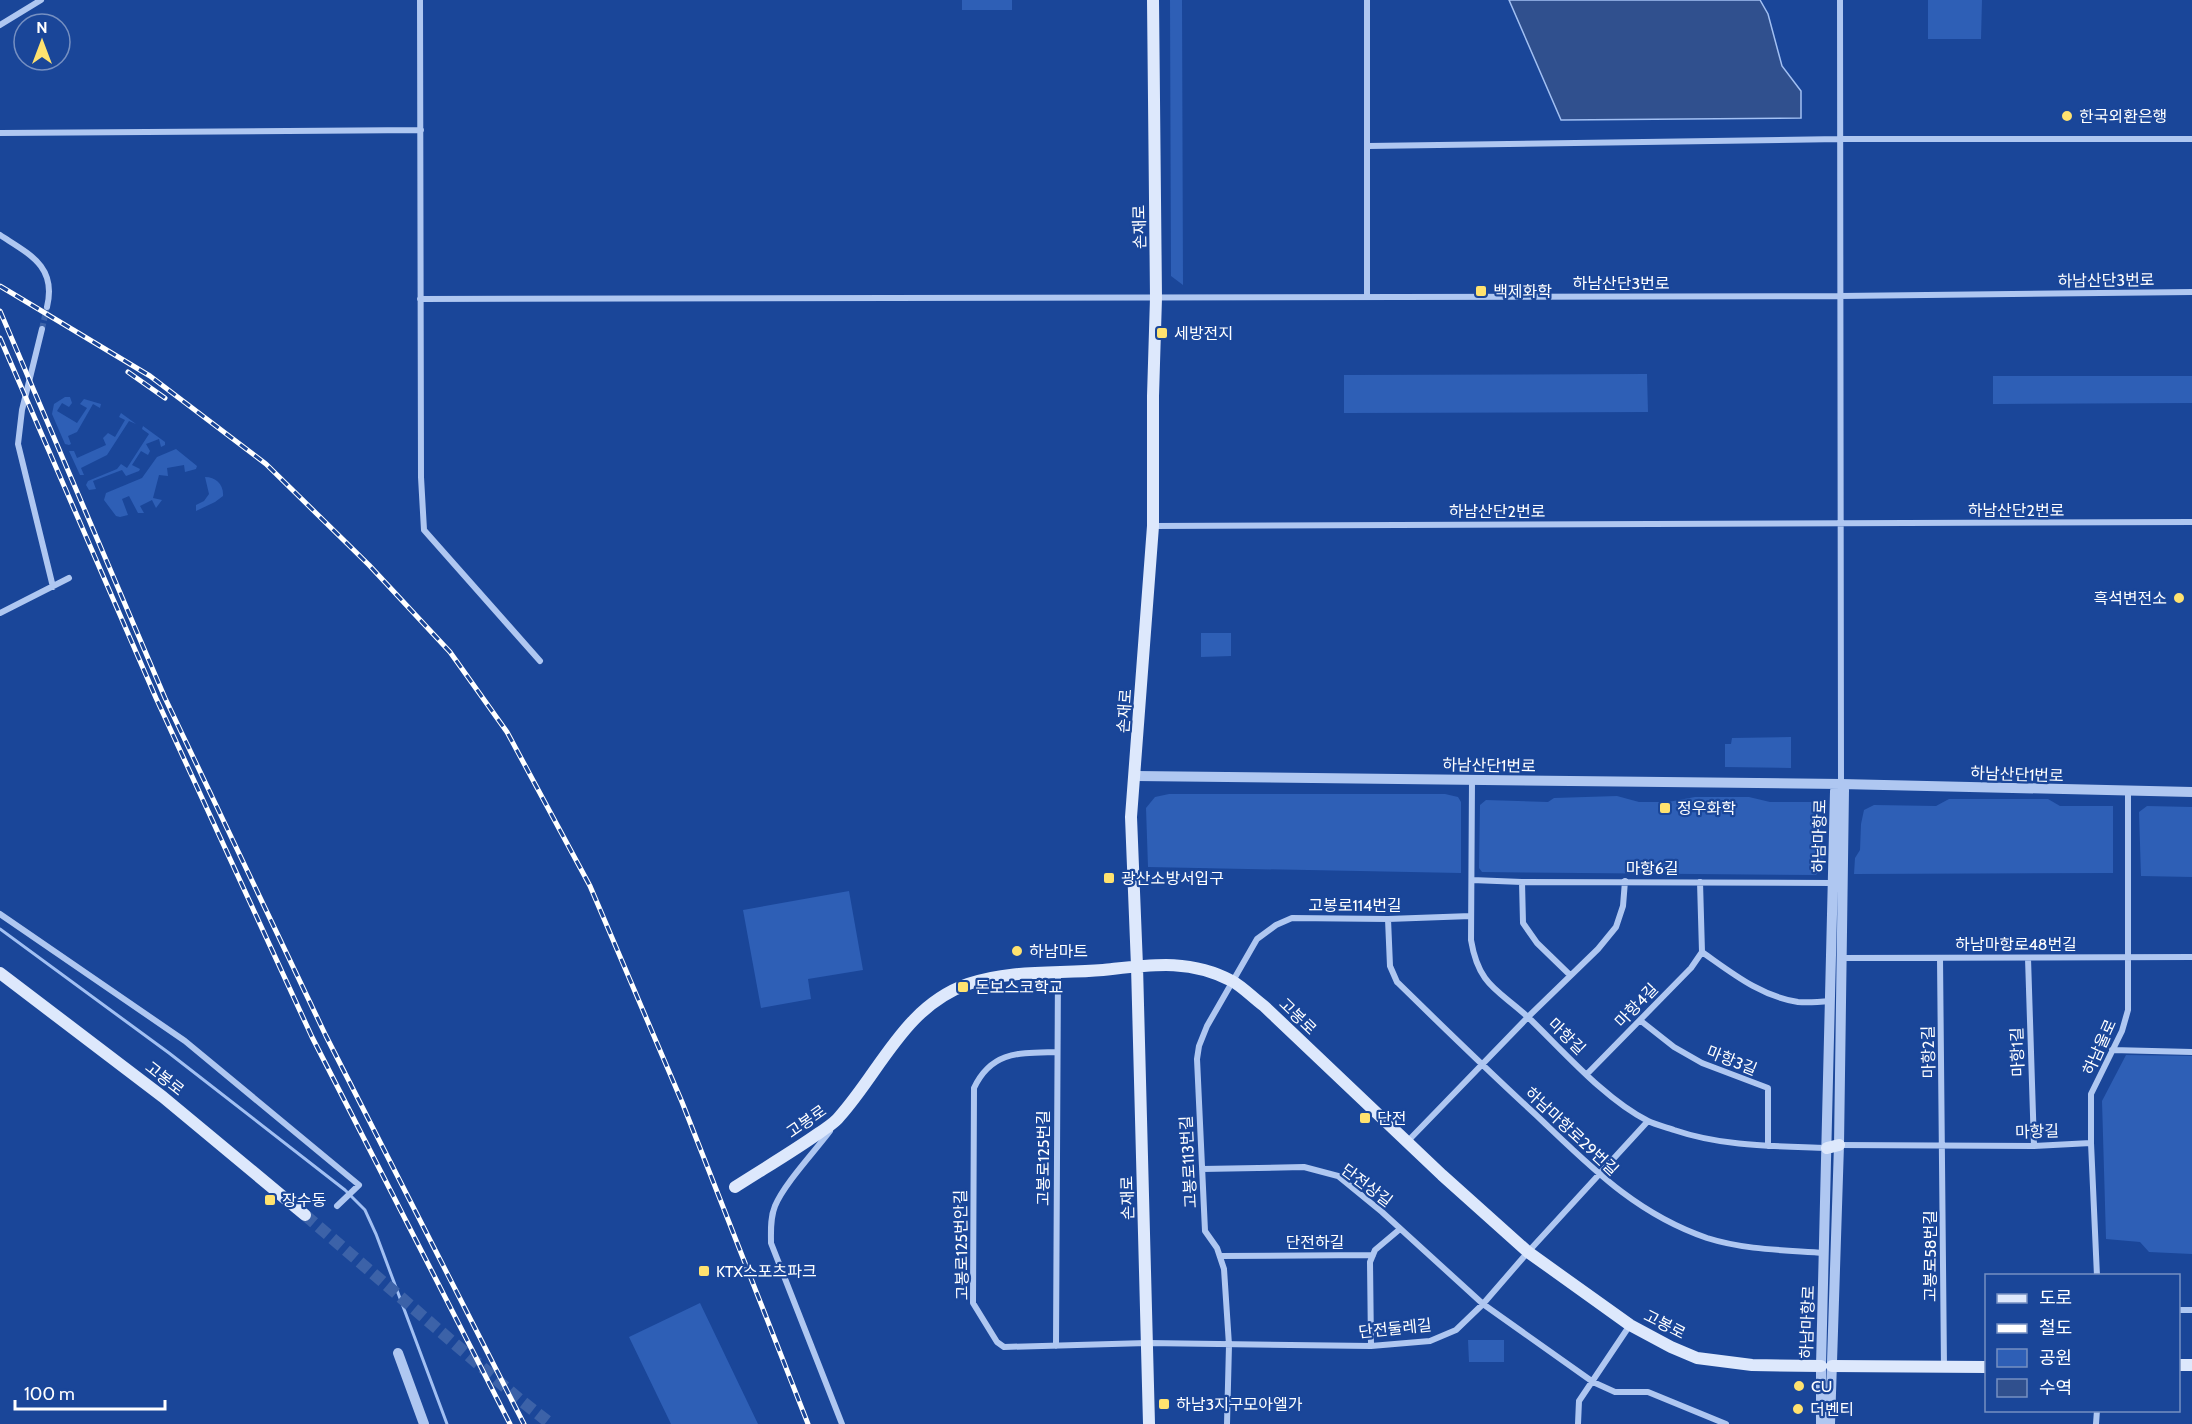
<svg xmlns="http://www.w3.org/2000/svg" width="2192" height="1424" font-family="Cabin,'Noto Sans KR',sans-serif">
<rect width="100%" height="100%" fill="#1a4699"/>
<path fill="#2e5fb6" d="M962,0H1012V10H962Z
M1170,0H1182L1183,285L1171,276Z
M1928,0H1982L1981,39H1928Z
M1647,374L1648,412L1344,413V375Z
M1993,376H2192V403L1993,404Z
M65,397H70L72,403L69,407L62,403L57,411L77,423L87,408L80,404L84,399L101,404L100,408L93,404L77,432L68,436L71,444L69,445L65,444L52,414L54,404Z
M121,413L136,424L129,421L107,455L81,468L84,475H80L69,451H74L77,458L106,445L103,438L108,433L115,437L125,420L119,417Z
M143,426L165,442V445L161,447L159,439L146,444L150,451L148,455L141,451L132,465L140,469L139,471L126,476L122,470L93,481L96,489L89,490L86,485L88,481L117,469L121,464L127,468L149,434L142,429Z
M176,449L197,466L196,469L185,472L184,465L167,468L168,476L159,475L153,498L162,500L156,508L152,500L140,506L144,513H138L129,496L122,499L128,515L120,517L116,516L104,500L106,493L142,478L157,457Z
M205,477C216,477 224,485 223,496L215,502L196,511V505L204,501L209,494Z
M1201,633H1231V656L1201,657Z
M1791,737V768L1725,767V744H1731L1732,738Z
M1169,794H1445L1458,797L1461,802V873L1148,867L1146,808L1155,797Z
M1617,796L1639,802H1668L1695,797H1749L1770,802H1816L1821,820L1823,867L1816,875L1482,872L1479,868L1480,805L1486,800L1548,802L1554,798Z
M1949,799H2048L2060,806H2113V873L1854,874L1855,858L1860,850L1861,824L1864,810L1874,805L1936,806Z
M2147,806L2192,807V877L2141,876L2139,812Z
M849,891L863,970L808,979L811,999L761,1008L743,910Z
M2126,1055L2192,1056V1254L2149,1252L2140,1242L2106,1239L2102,1101Z
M700,1303L758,1424H671L629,1337Z
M1468,1340H1504V1362H1469Z"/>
<path fill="#30508e" stroke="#a2c0f3" stroke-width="1.5" d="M1509,0H1760L1768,14L1782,66L1801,91V118L1561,120Z"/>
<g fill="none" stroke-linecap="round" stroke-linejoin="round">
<path stroke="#a2c0f3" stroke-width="3" d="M0,929L169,1053L345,1190L365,1210L376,1234L447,1424"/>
<path stroke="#3c62a8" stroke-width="6" stroke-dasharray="6 3" stroke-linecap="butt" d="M42,329L47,307"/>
<path stroke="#3c62a8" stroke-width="12" stroke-dasharray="12 6" stroke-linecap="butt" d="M305,1215L519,1399L551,1424"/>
<path stroke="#afc7f1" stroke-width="6" d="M420,0L421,477L424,530L540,661
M1840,0L1841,784
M0,25L41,0
M0,133L421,130
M1368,146L1840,139H2192
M0,235C29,254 57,266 47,307
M1367,296V0
M420,299L1840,296L2192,292
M42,329L22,410L18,444L53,587
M1154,526L2192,522
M0,613L69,578
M1472,780L1471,940C1479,988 1500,990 1531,1020C1565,1053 1606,1100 1648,1121C1656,1125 1666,1127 1674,1130C1724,1147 1775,1146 1827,1148
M1472,880L1522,882L1833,883
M1522,882L1523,923L1537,943L1570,975
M0,914L185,1041L359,1185L337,1206
M1388,919L1390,966L1397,982C1442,1026 1488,1071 1535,1114C1589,1165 1634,1213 1707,1238C1745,1250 1784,1250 1824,1253
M1702,952C1732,973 1760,996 1798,1002C1808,1003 1820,1002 1831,1001
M1841,958L2192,957
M1940,958L1944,1367
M2028,958L2034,1146
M1641,1021L1674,1047L1702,1063L1768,1088V1146
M2112,1050L2192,1052
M1057,1052C1021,1053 992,1050 974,1088L973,1303L997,1342L1004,1347L1147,1343L1371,1346L1430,1341L1456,1330L1483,1304L1528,1252L1648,1121
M1587,1074L1691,968L1702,952L1700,882
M830,1131C815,1151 784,1184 775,1206C770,1218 771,1231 771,1243L842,1424
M1407,1142L1528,1017L1598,949L1616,927L1623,906L1625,881
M1839,1145L2034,1146L2091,1143
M1202,1169L1304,1167L1338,1176L1382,1212L1483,1304L1593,1382L1615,1392H1648L1726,1424
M1220,1256L1373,1255
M2097,1276L2091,1143V1094L2122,1031L2128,1010V792
M2178,1310H2192
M1056,1346L1058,971
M1371,1346L1370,1262L1375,1250L1400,1229
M1227,1424L1229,1345L1224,1269L1217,1248L1205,1231L1197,1059L1199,1046L1207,1026L1257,939L1276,925L1292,918L1388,919L1471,916
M1578,1424L1579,1401L1630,1325
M2096,1424L2097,1410"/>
<path stroke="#afc7f1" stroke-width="10" d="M1136,776L1841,784L2192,792
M398,1353L424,1424
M1821,1424V1366L1835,791L1841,784L1844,790L1839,1145L1830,1424"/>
<path stroke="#dde8fc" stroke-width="12" d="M0,973L163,1097L305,1215
M1827,1148L1839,1145
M735,1187C763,1169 792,1152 819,1133C826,1128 835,1123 840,1116C881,1070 905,1006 968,984C1012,969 1057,974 1103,970C1149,965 1189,958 1232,981C1243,987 1253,998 1264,1006L1442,1175L1528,1252L1630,1325L1671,1347L1697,1358L1752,1365L1821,1366
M2178,1365H2192
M1832,1366L1986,1367
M1149,1424L1137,966L1131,817L1153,526V396L1156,298L1153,0"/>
<defs>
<path id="rail" d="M0,286L150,376L266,464L369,565L450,652L507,732L590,886L682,1102L808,1424
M0,311L165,698L326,1036L524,1424
M0,338L156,698L312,1037L510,1424
M128,372L165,398"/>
</defs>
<use href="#rail" stroke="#fff" stroke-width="5"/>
<use href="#rail" stroke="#1a4699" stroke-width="3" stroke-dasharray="9" stroke-linecap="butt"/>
</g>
<g fill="#ffe26f" stroke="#1a4699" stroke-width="2">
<circle cx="2067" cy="116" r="6"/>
<rect x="1475" y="285" width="12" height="12" rx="3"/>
<rect x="1156" y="327" width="12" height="12" rx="3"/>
<circle cx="2179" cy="598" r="6"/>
<rect x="1659" y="802" width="12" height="12" rx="3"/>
<rect x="1103" y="872" width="12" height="12" rx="3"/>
<circle cx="1017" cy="951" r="6"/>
<rect x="957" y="981" width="12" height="12" rx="3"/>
<rect x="1359" y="1112" width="12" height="12" rx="3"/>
<rect x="264" y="1194" width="12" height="12" rx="3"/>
<rect x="698" y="1265" width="12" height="12" rx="3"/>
<circle cx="1799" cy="1386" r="6"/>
<rect x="1158" y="1398" width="12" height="12" rx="3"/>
<circle cx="1798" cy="1409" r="6"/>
</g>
<g text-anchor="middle" stroke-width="4.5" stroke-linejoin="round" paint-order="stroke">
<g font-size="16" fill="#fff" stroke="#1a4699" text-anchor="start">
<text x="2079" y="122">한국외환은행</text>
<text x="1493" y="297">백제화학</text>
<text x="1174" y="339">세방전지</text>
<text x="2167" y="604" text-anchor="end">흑석변전소</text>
<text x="1677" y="814">정우화학</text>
<text x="1121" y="884">광산소방서입구</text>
<text x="1029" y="957">하남마트</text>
<text x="975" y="993">돈보스코학교</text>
<text x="1377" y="1124">단전</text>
<text x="282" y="1206">장수동</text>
<text x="716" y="1277">KTX스포츠파크</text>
<text x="1811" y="1392">CU</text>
<text x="1176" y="1410">하남3지구모아엘가</text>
<text x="1810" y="1415">더벤티</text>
</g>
<g font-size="16" fill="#fff" stroke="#1a4699">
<text transform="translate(1139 227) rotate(-91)" y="6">손재로</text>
<text transform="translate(2106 280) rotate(-1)" y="6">하남산단3번로</text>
<text x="1621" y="289">하남산단3번로</text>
<text x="2016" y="516">하남산단2번로</text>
<text x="1497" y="517">하남산단2번로</text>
<text transform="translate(1124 711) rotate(-86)" y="6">손재로</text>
<text transform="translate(1489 765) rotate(1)" y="6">하남산단1번로</text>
<text transform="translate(2017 774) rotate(2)" y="6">하남산단1번로</text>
<text transform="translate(1819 836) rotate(-89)" y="6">하남마항로</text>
<text x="1652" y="874">마항6길</text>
<text x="1355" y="911">고봉로114번길</text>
<text x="2016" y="950">하남마항로48번길</text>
<text transform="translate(1636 1005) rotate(-46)" y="6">마항4길</text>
<text transform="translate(1298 1016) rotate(44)" y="6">고봉로</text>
<text transform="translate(1567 1036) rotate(44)" y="6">마항길</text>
<text transform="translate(2099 1047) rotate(-66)" y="6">하남울로</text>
<text transform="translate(1928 1052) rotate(-91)" y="6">마항2길</text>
<text transform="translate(2017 1052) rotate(-92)" y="6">마항1길</text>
<text transform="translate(1732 1060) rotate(22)" y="6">마항3길</text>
<text transform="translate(165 1078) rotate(38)" y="6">고봉로</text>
<text transform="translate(806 1121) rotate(-35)" y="6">고봉로</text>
<text transform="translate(1572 1131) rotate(43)" y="6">하남마항로29번길</text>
<text transform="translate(2037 1131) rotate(-2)" y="6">마항길</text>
<text transform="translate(1043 1158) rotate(-90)" y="6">고봉로125번길</text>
<text transform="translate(1188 1162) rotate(-93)" y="6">고봉로113번길</text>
<text transform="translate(1367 1185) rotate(37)" y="6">단전상길</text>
<text transform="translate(1127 1198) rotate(-91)" y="6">손재로</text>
<text x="1315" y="1248">단전하길</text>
<text transform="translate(961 1245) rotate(-91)" y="6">고봉로125번안길</text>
<text transform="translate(1930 1256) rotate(-90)" y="6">고봉로58번길</text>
<text transform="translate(1807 1322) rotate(-88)" y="6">하남마항로</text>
<text transform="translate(1665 1324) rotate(27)" y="6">고봉로</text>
<text transform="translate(1395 1328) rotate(-6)" y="6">단전둘레길</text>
</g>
</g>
<rect x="1985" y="1274" width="195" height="138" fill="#1a4699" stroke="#7690c2" stroke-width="1.5"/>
<rect x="1997" y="1294" width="30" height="9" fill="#dde8fc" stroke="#7690c2" stroke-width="1.5"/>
<text x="2039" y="1304" font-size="18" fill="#ffffff">도로</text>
<rect x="1997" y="1324" width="30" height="9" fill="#ffffff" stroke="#7690c2" stroke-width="1.5"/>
<text x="2039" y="1334" font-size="18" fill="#ffffff">철도</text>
<rect x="1997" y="1349" width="30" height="18" fill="#2e5fb6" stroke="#7690c2" stroke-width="1.5"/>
<text x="2039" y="1364" font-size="18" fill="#ffffff">공원</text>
<rect x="1997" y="1379" width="30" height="18" fill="#30508e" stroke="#7690c2" stroke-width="1.5"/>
<text x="2039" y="1394" font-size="18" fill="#ffffff">수역</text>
<g transform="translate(42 42)"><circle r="28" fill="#1a4699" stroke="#7690c2" stroke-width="1.5"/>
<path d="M0-4.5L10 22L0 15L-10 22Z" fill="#ffe26f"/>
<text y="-9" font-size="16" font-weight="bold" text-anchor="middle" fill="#ffffff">N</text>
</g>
<path d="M15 1400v9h150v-9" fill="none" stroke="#ffffff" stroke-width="3"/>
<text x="24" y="1400" font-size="18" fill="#ffffff" stroke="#1a4699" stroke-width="4.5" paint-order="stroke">100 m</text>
</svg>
